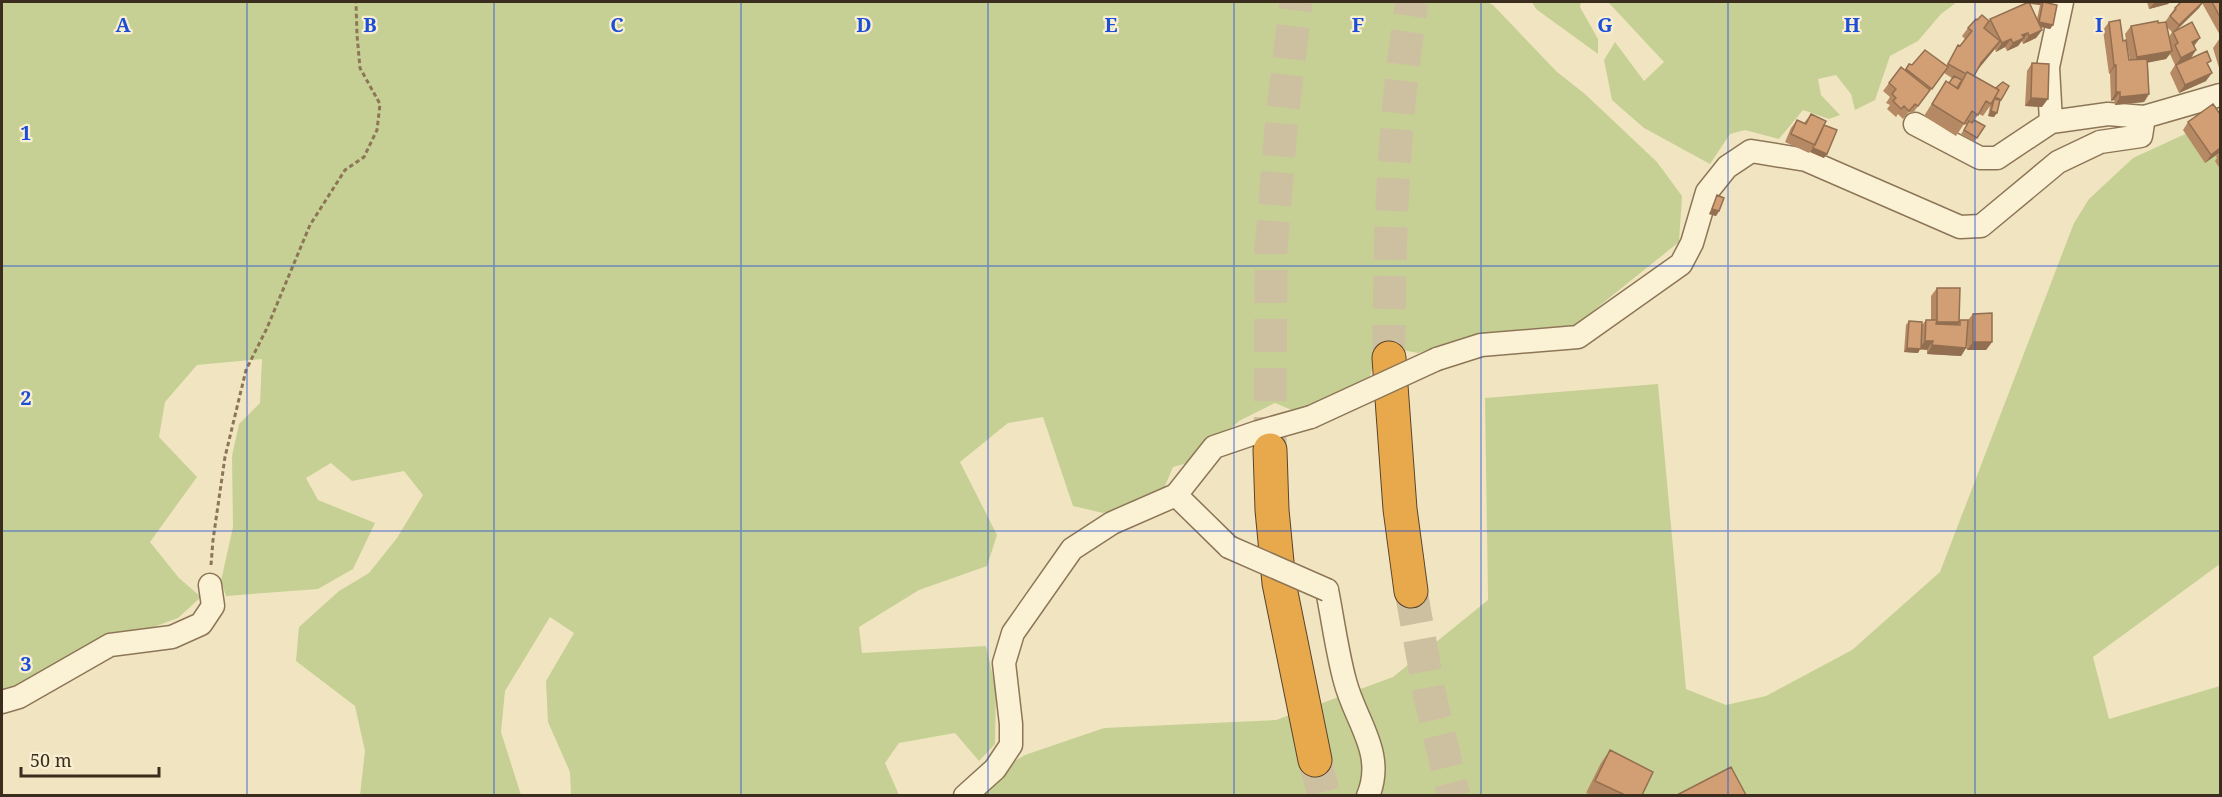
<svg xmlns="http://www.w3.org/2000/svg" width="2222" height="797" font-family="'Noto Serif',serif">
<rect width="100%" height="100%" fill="#f1e5c1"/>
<path fill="#c7d094" d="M2,2H1487L1493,5L1557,72L1585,94L1657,162L1682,196L1679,242L1573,327L1480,335L1418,353L1397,349L1377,355L1370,376L1299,413L1275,403L1239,421L1195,461L1173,467L1162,493L1103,513L1073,506L1043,417L1008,423L960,462L997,535L987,566L919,590L859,627L862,653L986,646L996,690L995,744L979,761L955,733L899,743L885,763L899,795H571L570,772L548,722L546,681L574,633L550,617L505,691L501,732L521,795H360L365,751L355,706L296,661L299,627L339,591L369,573L397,538L423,495L404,471L352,481L331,463L306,478L318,500L375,523L353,569L318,589L226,596L221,581L233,527L232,456L239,424L260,403L262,359L197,365L165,402L159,437L197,477L150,542L179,578L201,597L178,618L132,635L2,699Z
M1532,2H1581L1580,7L1598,39V54L1536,9Z
M1608,2H1957L1941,14L1918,41L1890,56L1875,100L1855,110L1851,94L1836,75L1818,79L1821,95L1840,115L1829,119L1803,110L1779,139L1745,130L1730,134L1710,164L1644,128L1612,100L1604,60L1615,42L1644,81L1664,62Z
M2220,118V564L2093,657L2109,719L2220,686V795L967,796L969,788L1025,755L1104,728L1276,720L1393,677L1488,600L1485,398L1658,384L1686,689L1726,705L1766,696L1852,650L1940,572L2074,223L2089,199L2133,158Z"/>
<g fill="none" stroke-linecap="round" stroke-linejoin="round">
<path stroke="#cdc0a0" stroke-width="33" stroke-dasharray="33 16" stroke-linecap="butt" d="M1389,358C1389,239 1393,119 1412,2
M1270,450L1271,250L1282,117L1296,2
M1411,591L1430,697L1454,796
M1315,760L1324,796"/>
<defs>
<path id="street" d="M2051,122L2048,67L2062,2
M1915,124L1980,158H1997L2051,122L2108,114L2144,117L2220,95
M1437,359L1481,345L1578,337L1681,264L1692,243L1707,192L1727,167L1751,151L1806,160L1960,227L1981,226L2058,162L2100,142L2141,136L2144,117
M1176,495L1229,547
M1327,590C1333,620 1337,652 1345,681C1355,721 1386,753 1368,796
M2,702L19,697L110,645L172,637L201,624L213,606L210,585
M965,796L995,769L1011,745V724L1004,663L1013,633L1072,549L1112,523L1176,495L1214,447L1258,432L1311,417"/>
<path id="highway" d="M1389,358L1400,509L1411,591
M1270,450L1272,510L1279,583L1315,760"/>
</defs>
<use href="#street" stroke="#8d7657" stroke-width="25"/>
<use href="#highway" stroke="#5a432c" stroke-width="35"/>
<path stroke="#8d7657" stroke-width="3" stroke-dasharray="4.5 3" stroke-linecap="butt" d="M211,565L213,540L225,457L246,370L267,328L310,225L345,170L364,157L377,130L380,104L360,68L357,35L356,2"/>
<use href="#street" stroke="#fbf2d5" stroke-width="22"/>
<use href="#highway" stroke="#e7a94b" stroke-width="33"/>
<defs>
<path id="street-bridge" d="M1311,417L1437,359
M1229,547L1327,590"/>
</defs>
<use href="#street-bridge" stroke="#8d7657" stroke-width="25" stroke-linecap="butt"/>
<use href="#street-bridge" stroke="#fbf2d5" stroke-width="22"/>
</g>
<path fill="#b58964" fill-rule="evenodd" d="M2020,2H2053L2052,3L2053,25L2050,29L2041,27L2042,30L2036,38L2023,44L2022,41L2021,42L2018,46L2007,51L2005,47L1996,52L1995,49L1979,67L1974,76L1996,88L2009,86L1999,102L1994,117L1988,116L1990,106L1983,116L1979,114L1974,120L1985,126L1974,142L1961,134L1967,125L1964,124L1956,136L1924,116L1946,81L1949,83L1952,78L1944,73L1912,114L1909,112L1903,119L1898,114L1896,117L1887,109L1890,105L1886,103L1890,97L1883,91L1889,83L1905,70L1909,64L1912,65L1946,66L1958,45L1960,46L1965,39L1962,36L1968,28L1977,20L1989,21L1990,19L2025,3ZM2030,4L2040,5L2037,19Z
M2147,2H2170L2168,4L2149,9Z
M2181,2H2220V35L2202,3L2199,8L2177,30L2194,46L2196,50L2191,58L2208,65L2206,81L2179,93L2170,73L2175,65L2170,54L2166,59L2148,62L2149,94L2144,102L2115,105L2114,100L2111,101L2110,73L2109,74L2103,30L2109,22L2123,41L2129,60H2130L2125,34L2131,26L2165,22L2175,8ZM2167,27L2172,32L2169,37Z
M2220,38V71L2213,48Z
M2032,63L2042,107L2025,106L2027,71Z
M1811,114L1824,125V158L1810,152L1811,150L1809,153L1785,142L1791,128L1797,120L1804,123Z
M2220,114V169L2215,161L2217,158L2216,156L2219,153L2205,163L2183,130L2188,122Z
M1717,195L1719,211L1716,216L1709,214L1715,200Z
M1937,288L1959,321L1968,320L1973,314L1992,342L1986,350H1967V337L1966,348L1961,356L1927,354V350L1920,349L1918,353L1904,352L1906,325L1909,321L1922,325L1926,320H1931V296Z
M1610,750L1642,795H1592L1586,793L1601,763Z"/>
<path fill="#936f51" d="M2020,2H2043L2040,5Z
M2155,2H2170L2168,4L2149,9Z
M2203,2L2199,8L2173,33L2179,25Z
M2039,22L2053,25L2050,29L2036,26Z
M2042,30L2036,38L2023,44L2029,36Z
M2028,33L2018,46L2007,51L2013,43L2022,35Z
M2200,38L2194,46L2192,42Z
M2011,39L2005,47L1996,52L2002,43Z
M2000,41L1994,50L1976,72L1981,63Z
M2196,50L2190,59L2175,66L2181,58Z
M2172,51L2166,59L2132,66L2137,57Z
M2114,65H2116L2110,73L2109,74Z
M2212,73L2206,81L2179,93L2185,85Z
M2116,92H2120L2114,100L2111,101Z
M2149,94L2144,102L2115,105L2120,97Z
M2031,98L2048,99L2042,107L2025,106Z
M1991,111L1997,113L1994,117L1988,116Z
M1813,148L1827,154L1824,158L1810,152Z
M2220,148V150L2219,153L2205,163L2211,155Z
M1712,209L1719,211L1716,216L1709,214Z
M1937,322H1959L1954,331H1931Z
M1925,341H1933L1927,350L1920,349L1918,353L1904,352L1907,348H1919Z
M1973,342H1992L1986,350H1967Z
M1932,345L1966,348L1961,356L1927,354Z"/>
<path fill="#d29f74" stroke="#936f51" stroke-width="1.5" d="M2029,2L2042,30L2029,36L2028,33L2022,35L2024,38L2013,43L2011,39L2002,43L1990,19Z
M2043,2L2057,5L2053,25L2039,22Z
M2181,2H2203L2179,25L2170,16L2176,9L2175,8Z
M2212,2H2220V17Z
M1982,15L1989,21L1984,28L2000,41L1981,63L1974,76L1967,72L1966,74L1948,64L1958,45L1960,46L1972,31L1968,28L1976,19L1977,20Z
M2120,20L2123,41L2126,40L2129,60L2147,59L2149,94L2120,97V92H2116V65H2114L2109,22Z
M2158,21V23L2166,22L2172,51L2137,57L2131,26Z
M2192,22L2200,38L2192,42L2196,50L2181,58L2175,45L2178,43L2173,32Z
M1925,50L1948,67L1932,89L1906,69L1909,64L1912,65Z
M2207,51L2211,61L2207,63L2212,73L2185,85L2176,65Z
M2032,63L2049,64L2048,99L2031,98Z
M1901,67L1930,90L1918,106L1915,104L1909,111L1904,106L1901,109L1893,101L1896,98L1892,94L1896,89L1889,83Z
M1967,72L1999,90L1991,104L1986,101L1978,115L1972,111L1964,124L1932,104L1946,81L1958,89Z
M1954,76L1962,80L1957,88L1949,83Z
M2003,82L2009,86L2001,100L1995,97L1999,90L1996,88L1998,86Z
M1994,99L2000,100L1997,113L1991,111Z
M2213,104L2220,114V148L2211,155L2188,122Z
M1811,114L1826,121L1815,145L1791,134L1797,120L1806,124Z
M1974,120L1985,126L1977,138L1964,130L1969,121L1972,123Z
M1824,125L1837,130L1827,154L1813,148Z
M1717,195L1724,198L1719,211L1712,209Z
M1937,288H1960L1959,322H1937Z
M1992,313V342H1973V314Z
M1926,320H1937L1936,324L1960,325V320H1968L1966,348L1932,345L1933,341H1925Z
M1909,321L1922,322L1921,349L1907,348Z
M1610,750L1653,772L1642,795H1625L1595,781Z
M1731,767L1746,795H1677Z"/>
<path fill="none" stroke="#1d4ed8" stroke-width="1.5" stroke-opacity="0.55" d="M247,2V796M494,2V796M741,2V796M988,2V796M1234,2V796M1481,2V796M1728,2V796M1975,2V796M2,266H2220M2,531H2220"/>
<g font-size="20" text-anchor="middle" font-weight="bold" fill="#1d4ed8" stroke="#f8efd2" stroke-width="4.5" stroke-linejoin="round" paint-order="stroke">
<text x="123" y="32">A</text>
<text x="370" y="32">B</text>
<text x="617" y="32">C</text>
<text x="864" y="32">D</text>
<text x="1111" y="32">E</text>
<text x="1358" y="32">F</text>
<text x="1605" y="32">G</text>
<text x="1852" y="32">H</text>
<text x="2099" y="32">I</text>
<text x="26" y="140">1</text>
<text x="26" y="405">2</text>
<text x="26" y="671">3</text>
</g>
<rect width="2222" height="797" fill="none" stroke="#3b2d1d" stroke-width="6"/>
<path d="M21 767v9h138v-9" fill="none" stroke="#3b2d1d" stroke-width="3"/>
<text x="30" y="767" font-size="18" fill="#3b2d1d" stroke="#f8efd2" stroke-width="4.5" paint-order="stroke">50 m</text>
</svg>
